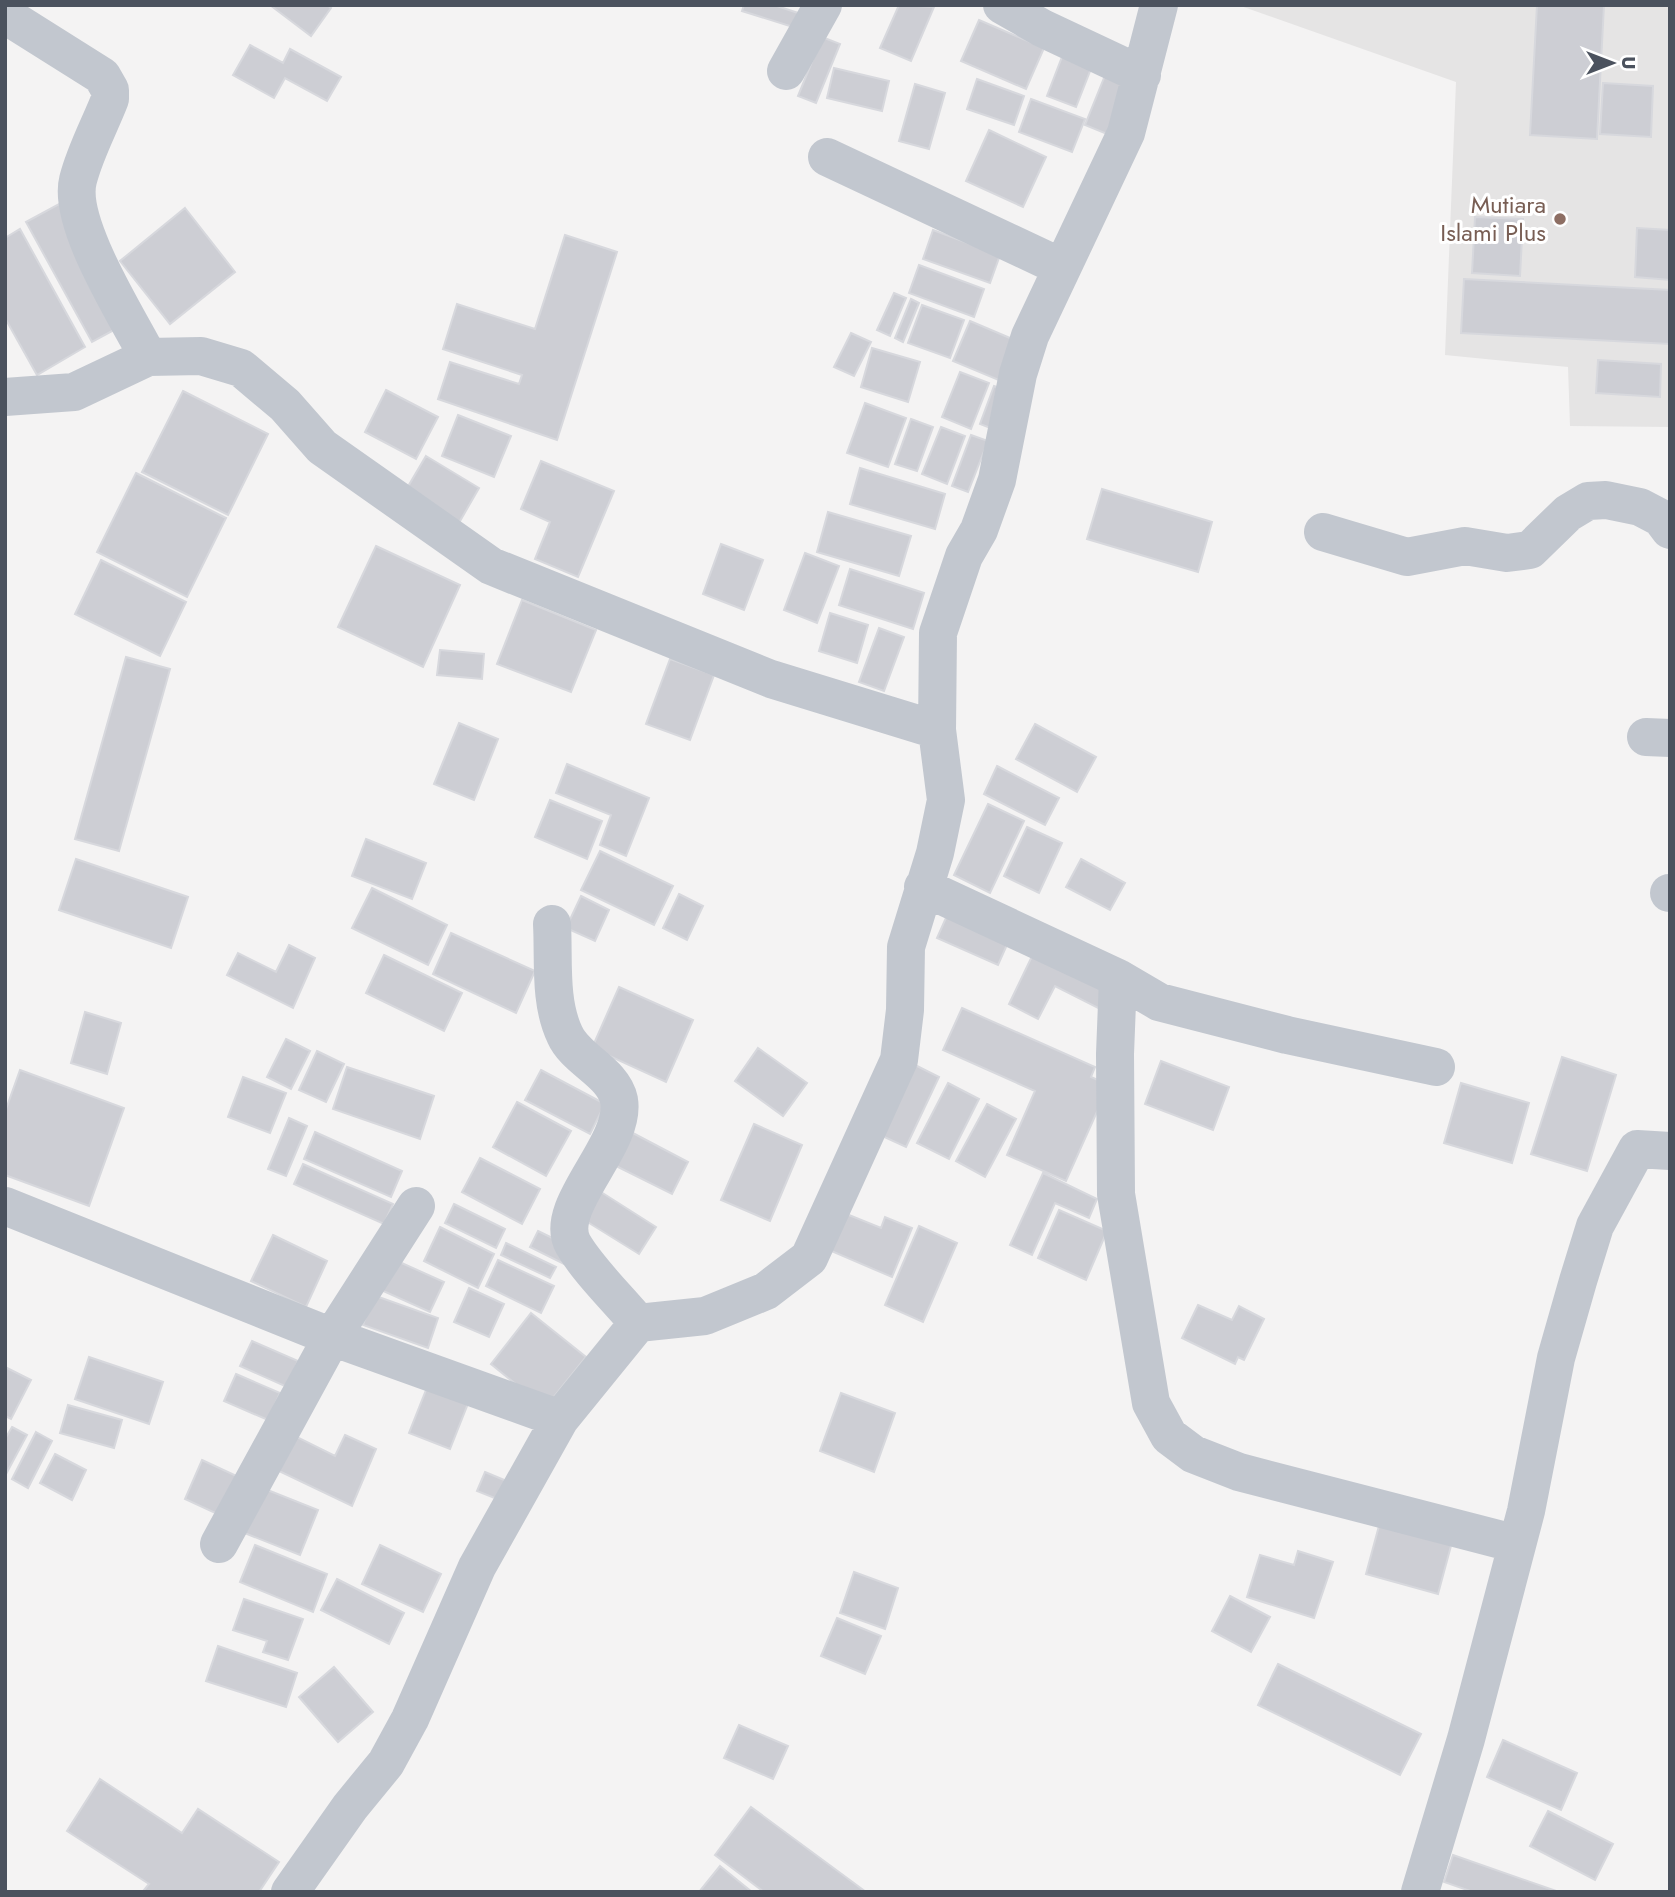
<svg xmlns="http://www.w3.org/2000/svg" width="1675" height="1897" font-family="Jost,sans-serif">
<rect width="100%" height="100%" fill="#f4f3f3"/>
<path fill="#e5e4e4" d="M1238,5H1670V427L1570,426L1568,367L1445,355L1456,82Z"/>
<path fill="#cdced4" stroke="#d7d8dd" stroke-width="2" d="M270,5H327L331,8L311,36Z
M744,5H774L798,13L793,27L742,11Z
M899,5L934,7L911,61L880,48Z
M1537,5H1604L1597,139L1530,135Z
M979,20L1044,48L1026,89L961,61Z
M822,37L840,44L816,103L798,96Z
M250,45L283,63L290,49L341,77L327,101L285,78L274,98L233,75Z
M1065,49L1094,61L1076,107L1047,96Z
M834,68L889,81L882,111L827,98Z
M1106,73L1128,82L1107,134L1085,125Z
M977,79L1024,96L1014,125L967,109Z
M1603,83L1653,86L1651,137L1600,134Z
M915,84L945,93L929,149L899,141Z
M1031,99L1085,119L1072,152L1019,132Z
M989,130L1046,157L1023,207L966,181Z
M59,204L125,324L92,342L26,222Z
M185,208L235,272L170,324L120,261Z
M1475,217L1523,219L1520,276L1472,273Z
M1637,228L1670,230V280L1635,277Z
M20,229L85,347L37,375L5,318V238Z
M933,230L1000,255L990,283L923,259Z
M565,235L617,252L557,440L438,399L450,362L519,384L522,375L443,349L457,304L535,329Z
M919,265L984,289L974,317L909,293Z
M1464,279L1670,290V344L1461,333Z
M894,293L906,298L890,336L877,330Z
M911,299L919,303L903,342L895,338Z
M922,305L964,320L950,358L908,343Z
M970,321L1017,341L1001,381L953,361Z
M851,333L871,342L854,376L834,367Z
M872,348L920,362L908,402L861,387Z
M1598,360L1661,364L1660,397L1596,393Z
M960,372L989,383L971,429L942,417Z
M994,386L1011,392L998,431L980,424Z
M386,390L438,417L416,459L365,432Z
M183,391L268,434L228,515L142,472Z
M865,403L906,418L888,467L847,453Z
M458,415L511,436L494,477L442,456Z
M911,419L933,427L917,471L895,464Z
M941,427L965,436L947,484L922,474Z
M971,435L988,441L968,492L952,486Z
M426,456L479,488L456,528L403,495Z
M541,461L614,491L578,577L535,559L550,522L521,509Z
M860,468L945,494L935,529L850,504Z
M136,473L226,518L187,597L97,552Z
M1102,489L1212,522L1198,572L1087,539Z
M828,512L911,536L899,576L817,552Z
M721,544L763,560L744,610L703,594Z
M376,546L460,585L423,667L338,627Z
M805,553L839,566L817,623L784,610Z
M101,560L186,602L160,656L75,614Z
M850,569L924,593L913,629L839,605Z
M522,600L596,630L571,692L497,664Z
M830,613L868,625L857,663L819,651Z
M879,628L904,637L884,691L859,682Z
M440,650L484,654L482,679L437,675Z
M126,657L170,669L119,851L75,839Z
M670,659L714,675L690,740L646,724Z
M459,723L498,739L474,800L434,784Z
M1035,724L1096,757L1077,792L1016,759Z
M567,764L649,798L626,856L600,845L611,815L556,793Z
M997,766L1059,798L1045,825L984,794Z
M550,800L602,821L587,859L535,837Z
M988,804L1024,821L990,893L954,875Z
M1027,827L1062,843L1039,893L1004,876Z
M366,839L426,863L412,899L352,876Z
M600,851L673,886L654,925L581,890Z
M76,859L188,897L171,948L59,910Z
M1081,859L1125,883L1110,910L1066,887Z
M372,888L447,925L428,965L352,928Z
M679,894L703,906L687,940L663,928Z
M581,896L609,910L595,941L566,928Z
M949,911L1010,938L998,965L937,938Z
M451,933L535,971L516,1013L433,974Z
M289,945L315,958L293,1008L227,975L238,953L276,972Z
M1036,948L1116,991L1106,1012L1055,986L1038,1019L1009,1004Z
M384,955L462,993L444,1031L366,993Z
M619,987L693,1020L666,1082L592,1048Z
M962,1008L1095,1067L1091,1077L1109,1085L1066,1181L1007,1155L1035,1091L943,1050Z
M85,1012L121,1023L107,1074L71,1063Z
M286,1039L310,1051L291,1089L267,1077Z
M758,1048L807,1083L783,1116L735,1081Z
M317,1051L344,1064L326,1102L299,1090Z
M1562,1057L1616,1075L1587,1171L1531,1154Z
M1161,1061L1229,1087L1213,1130L1145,1104Z
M913,1064L939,1077L906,1147L880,1135Z
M347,1067L434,1096L420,1139L333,1109Z
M20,1070L124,1108L89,1206L5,1175V1112Z
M541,1070L605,1104L590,1134L525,1100Z
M243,1077L286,1093L270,1133L228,1117Z
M948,1083L979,1099L949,1159L917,1143Z
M1461,1083L1529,1103L1512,1163L1444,1143Z
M517,1102L571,1131L546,1176L493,1147Z
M987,1104L1016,1119L985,1177L956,1161Z
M289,1118L307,1126L286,1176L268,1169Z
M754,1124L802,1145L770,1221L721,1200Z
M629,1131L688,1162L672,1194L612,1164Z
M315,1132L402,1171L391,1197L304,1159Z
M480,1158L540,1189L522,1224L462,1192Z
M303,1164L393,1204L384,1224L294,1184Z
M1043,1173L1097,1199L1089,1218L1055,1203L1032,1255L1010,1245Z
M590,1185L656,1227L639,1254L573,1213Z
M454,1204L505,1229L496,1248L445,1223Z
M1059,1210L1107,1231L1086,1280L1038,1258Z
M844,1213L881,1228L885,1217L912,1228L892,1277L829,1250Z
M919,1226L957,1243L923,1322L885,1305Z
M440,1227L494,1254L478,1288L424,1261Z
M538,1231L573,1248L564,1264L530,1247Z
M273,1235L327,1261L306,1307L251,1281Z
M506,1243L556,1267L550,1278L501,1255Z
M395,1260L444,1282L430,1312L381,1290Z
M498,1260L554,1286L541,1313L486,1286Z
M469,1288L504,1304L489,1337L454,1322Z
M373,1295L438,1318L428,1348L363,1325Z
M1198,1305L1232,1320L1239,1306L1264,1319L1244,1360L1238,1357L1235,1364L1182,1338Z
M531,1313L586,1357L545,1408L491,1364Z
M252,1341L298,1361L287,1387L240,1366Z
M89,1357L163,1382L149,1424L75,1399Z
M5,1367L31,1380L11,1419L5,1416Z
M236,1374L280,1393L268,1420L224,1401Z
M428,1385L469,1401L450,1449L409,1433Z
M841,1393L895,1413L874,1472L820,1451Z
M68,1405L122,1420L114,1448L60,1433Z
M12,1427L27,1435L5,1476V1439Z
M36,1432L52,1441L28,1488L12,1479Z
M345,1435L376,1449L352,1506L279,1471L295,1436L335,1456Z
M55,1454L86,1470L72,1500L40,1483Z
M202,1460L243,1479L226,1518L185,1499Z
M485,1472L509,1482L502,1501L477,1491Z
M260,1487L318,1510L300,1555L242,1532Z
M1383,1511L1455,1531L1438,1594L1366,1574Z
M255,1545L327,1574L313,1612L240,1582Z
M380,1545L441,1574L423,1612L362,1584Z
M1298,1551L1333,1562L1314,1618L1247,1597L1260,1555L1294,1565Z
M854,1572L898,1588L885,1629L840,1613Z
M337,1579L404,1613L389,1644L321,1610Z
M1230,1596L1270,1617L1251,1652L1212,1631Z
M244,1599L303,1619L288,1660L263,1652L267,1641L233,1630Z
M837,1618L881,1636L865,1674L821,1656Z
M218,1646L297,1673L286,1707L206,1681Z
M1278,1664L1421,1734L1400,1775L1258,1705Z
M334,1667L373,1712L338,1742L299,1697Z
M739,1725L788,1746L773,1779L724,1758Z
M1503,1740L1577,1773L1561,1810L1487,1777Z
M100,1779L182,1833L198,1809L279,1862L259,1892H147L144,1890L149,1884L67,1831Z
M751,1807L866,1892H764L715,1855Z
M1548,1811L1613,1844L1595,1880L1530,1846Z
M1453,1855L1559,1892H1473L1444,1882Z
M720,1866L752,1892H699Z"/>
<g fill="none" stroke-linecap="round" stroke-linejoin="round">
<path stroke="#c2c7cf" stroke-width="38" d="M1002,5L1042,28L1142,75
M5,15L102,76L110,90V99C100,125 85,152 78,180C67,223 127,316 148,357
M786,71L823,5
M827,157L1061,267
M5,397L74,392L148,357L201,356L241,368L285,405L322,447L491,566L771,679L937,730
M1323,532L1407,557L1465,546L1507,553L1530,550L1568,513L1588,501L1606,500L1640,507L1661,518L1670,530
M1646,737L1670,738
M923,887L1118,978L1159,1002L1287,1035L1436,1067
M1669,893H1670
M552,924C554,959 549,1002 565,1035C576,1060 613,1072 619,1100C627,1145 552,1206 573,1244C588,1270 618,1299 638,1323
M1118,978L1115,1054L1116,1194L1151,1403L1169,1436L1193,1454L1239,1472L1517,1544
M5,1206L332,1337L560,1419
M219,1544L332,1337L416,1206
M290,1892L350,1807L386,1763L410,1719L477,1567L560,1419L638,1323L705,1316L766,1291L809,1258L899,1060L905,1010L906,947L935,853L946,800L937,730L938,633L964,556L979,530L997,480L1018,374L1030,336L1126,133L1159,5
M1420,1892L1466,1739L1526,1511L1556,1358L1578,1281L1595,1226L1637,1149L1670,1151"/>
</g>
<circle fill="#8d6e63" stroke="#fff" stroke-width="2.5" cx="1560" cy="219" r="7"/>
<g text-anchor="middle" stroke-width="6" stroke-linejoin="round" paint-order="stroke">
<g font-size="24" fill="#785e54" stroke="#fff" text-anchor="end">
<text x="1546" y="213">Mutiara<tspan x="1546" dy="28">Islami Plus</tspan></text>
</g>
</g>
<rect width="1675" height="1897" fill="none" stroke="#4b525e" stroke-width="14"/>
<g transform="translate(1612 63) rotate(90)" stroke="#ffffff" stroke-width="5" paint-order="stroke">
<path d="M0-5L12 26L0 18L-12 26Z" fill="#4b525e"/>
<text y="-10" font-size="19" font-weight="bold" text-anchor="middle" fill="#4b525e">U</text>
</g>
</svg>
